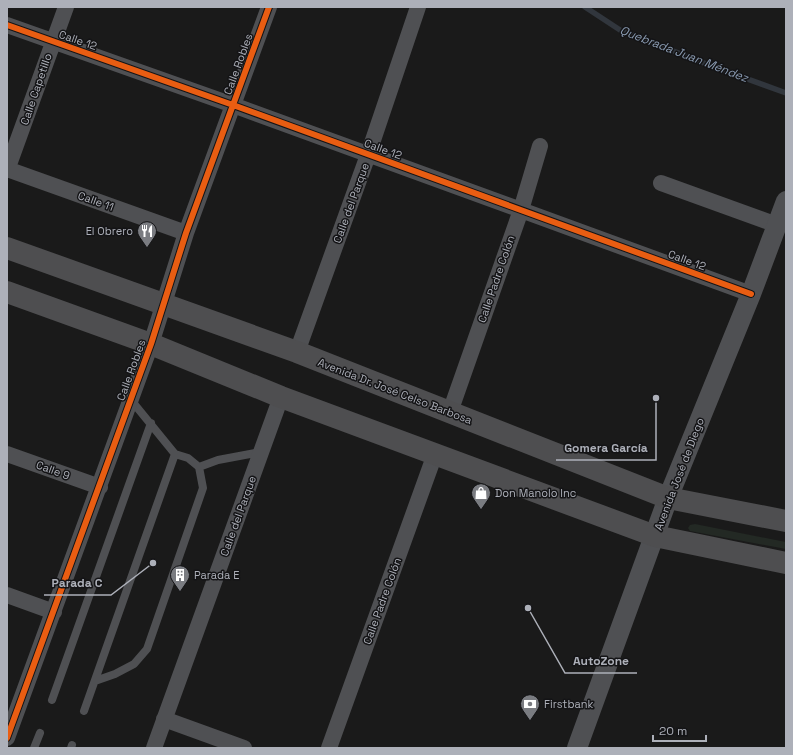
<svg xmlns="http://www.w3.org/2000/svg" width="793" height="755" font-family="'Space Grotesk',sans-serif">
<rect width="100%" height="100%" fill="#1a1a1a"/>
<path fill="#232924" d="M695,524L786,542V549L690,531L688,528L690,525Z"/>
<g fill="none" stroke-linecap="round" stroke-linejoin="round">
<path stroke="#31363d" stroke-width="5.5" d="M585,7L620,30L709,65L786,93"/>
<path stroke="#4f5053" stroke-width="8" d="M199,467L218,460L261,452
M95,681L115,674L134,664L147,649L203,488L199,467L188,458L175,454L131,400
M52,700L151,423
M84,711L175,454
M34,748L40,733
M71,748L72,745"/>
<path stroke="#4f5053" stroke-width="16" d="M7,25L233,105L751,294
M7,169L186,233
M7,170L66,7
M661,183L777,225
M297,352L368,155L418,7
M450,412L521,210L540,146
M7,454L100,487
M7,595L54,612
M164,719L244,748
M7,738L151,344L186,233L269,7
M154,748L281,397
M329,748L435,454"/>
<path stroke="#4f5053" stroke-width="20" d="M577,748L668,498L751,294L786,201"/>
<path stroke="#4e4e50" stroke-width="22" d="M7,248L297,352L668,498L786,521
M7,292L151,344L281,397L655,536L786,563"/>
<defs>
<path id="cycleway" d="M7,25L233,105L751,294
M7,738L151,344L186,233L269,7"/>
</defs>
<use href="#cycleway" stroke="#141416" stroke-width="8"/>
<use href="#cycleway" stroke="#e95d12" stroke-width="6"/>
</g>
<defs>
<symbol id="restaurant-pin" viewBox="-11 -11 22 30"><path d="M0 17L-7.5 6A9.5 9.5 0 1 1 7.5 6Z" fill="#7a7c81" stroke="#141416"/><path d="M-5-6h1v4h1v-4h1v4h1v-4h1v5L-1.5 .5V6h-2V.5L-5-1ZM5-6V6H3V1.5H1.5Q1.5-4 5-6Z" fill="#fff"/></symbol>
<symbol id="shop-pin" viewBox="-11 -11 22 30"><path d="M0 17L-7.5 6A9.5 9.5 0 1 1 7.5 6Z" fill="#7a7c81" stroke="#141416"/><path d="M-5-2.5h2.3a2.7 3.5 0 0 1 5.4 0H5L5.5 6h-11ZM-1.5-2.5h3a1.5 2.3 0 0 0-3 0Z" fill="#fff"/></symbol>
<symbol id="building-pin" viewBox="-11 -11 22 30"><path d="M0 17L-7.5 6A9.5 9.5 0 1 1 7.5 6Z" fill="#7a7c81" stroke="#141416"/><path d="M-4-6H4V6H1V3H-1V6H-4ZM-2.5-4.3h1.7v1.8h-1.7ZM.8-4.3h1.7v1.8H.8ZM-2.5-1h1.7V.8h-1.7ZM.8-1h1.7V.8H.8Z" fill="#fff"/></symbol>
<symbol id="bank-pin" viewBox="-11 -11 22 30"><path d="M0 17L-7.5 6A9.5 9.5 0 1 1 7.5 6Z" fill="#7a7c81" stroke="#141416"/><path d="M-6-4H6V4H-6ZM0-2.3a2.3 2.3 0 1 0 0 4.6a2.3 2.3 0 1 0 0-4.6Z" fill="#fff"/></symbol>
</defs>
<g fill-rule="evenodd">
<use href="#restaurant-pin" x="136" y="220" width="22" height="30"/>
<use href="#shop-pin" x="470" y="482" width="22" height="30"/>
<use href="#building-pin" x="169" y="564" width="22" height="30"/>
<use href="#bank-pin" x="519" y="693" width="22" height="30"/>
</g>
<g text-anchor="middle" stroke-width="3" stroke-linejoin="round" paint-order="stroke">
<g font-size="11" fill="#adb0b9" stroke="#141416">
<text transform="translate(78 40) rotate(19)" y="4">Calle 12</text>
<text transform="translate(238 64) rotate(-70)" y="4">Calle Robles</text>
<text transform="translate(36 89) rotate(-71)" y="4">Calle Capetillo</text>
<text transform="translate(383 149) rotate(20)" y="4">Calle 12</text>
<text transform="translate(96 201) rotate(20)" y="4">Calle 11</text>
<text transform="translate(351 203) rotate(-70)" y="4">Calle del Parque</text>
<text transform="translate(687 260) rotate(20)" y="4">Calle 12</text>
<text transform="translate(496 279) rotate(-71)" y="4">Calle Padre Colón</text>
<text transform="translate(131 370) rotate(-70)" y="4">Calle Robles</text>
<text transform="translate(395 391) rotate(21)" y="4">Avenida Dr. José Celso Barbosa</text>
<text transform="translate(53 470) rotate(20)" y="4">Calle 9</text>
<text transform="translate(679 474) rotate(-69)" y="4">Avenida José de Diego</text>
<text transform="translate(238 516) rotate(-70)" y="4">Calle del Parque</text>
<text transform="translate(382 601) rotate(-70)" y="4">Calle Padre Colón</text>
</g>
<g font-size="11" fill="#adb0b9" stroke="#141416" text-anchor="start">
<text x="133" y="235" text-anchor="end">El Obrero</text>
<text x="495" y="497">Don Manolo Inc</text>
<text x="194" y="579">Parada E</text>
<text x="544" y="708">Firstbank</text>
</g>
<g font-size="12" font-style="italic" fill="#899ab0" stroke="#141416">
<text transform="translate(684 54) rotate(21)" y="4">Quebrada Juan Méndez</text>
</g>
</g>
<path fill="none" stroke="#adb0b9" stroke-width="1.5" d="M656 398L656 460H556M153 563L111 595H44M528 608L565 673H637"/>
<g fill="#adb0b9" stroke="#141416" stroke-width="1.5">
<circle cx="656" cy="398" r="4"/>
<circle cx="153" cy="563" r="4"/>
<circle cx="528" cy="608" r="4"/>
</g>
<g font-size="12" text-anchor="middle" font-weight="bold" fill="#adb0b9" stroke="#141416" stroke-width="3" stroke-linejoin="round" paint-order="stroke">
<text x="606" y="452">Gomera García</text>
<text x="77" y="587">Parada C</text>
<text x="601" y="665">AutoZone</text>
</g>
<rect width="793" height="755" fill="none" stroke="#adb0b9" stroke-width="16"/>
<path d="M653 735v6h53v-6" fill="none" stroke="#adb0b9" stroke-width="2"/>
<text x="659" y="735" font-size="12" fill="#adb0b9" stroke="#141416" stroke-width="3" paint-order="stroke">20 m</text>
</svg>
